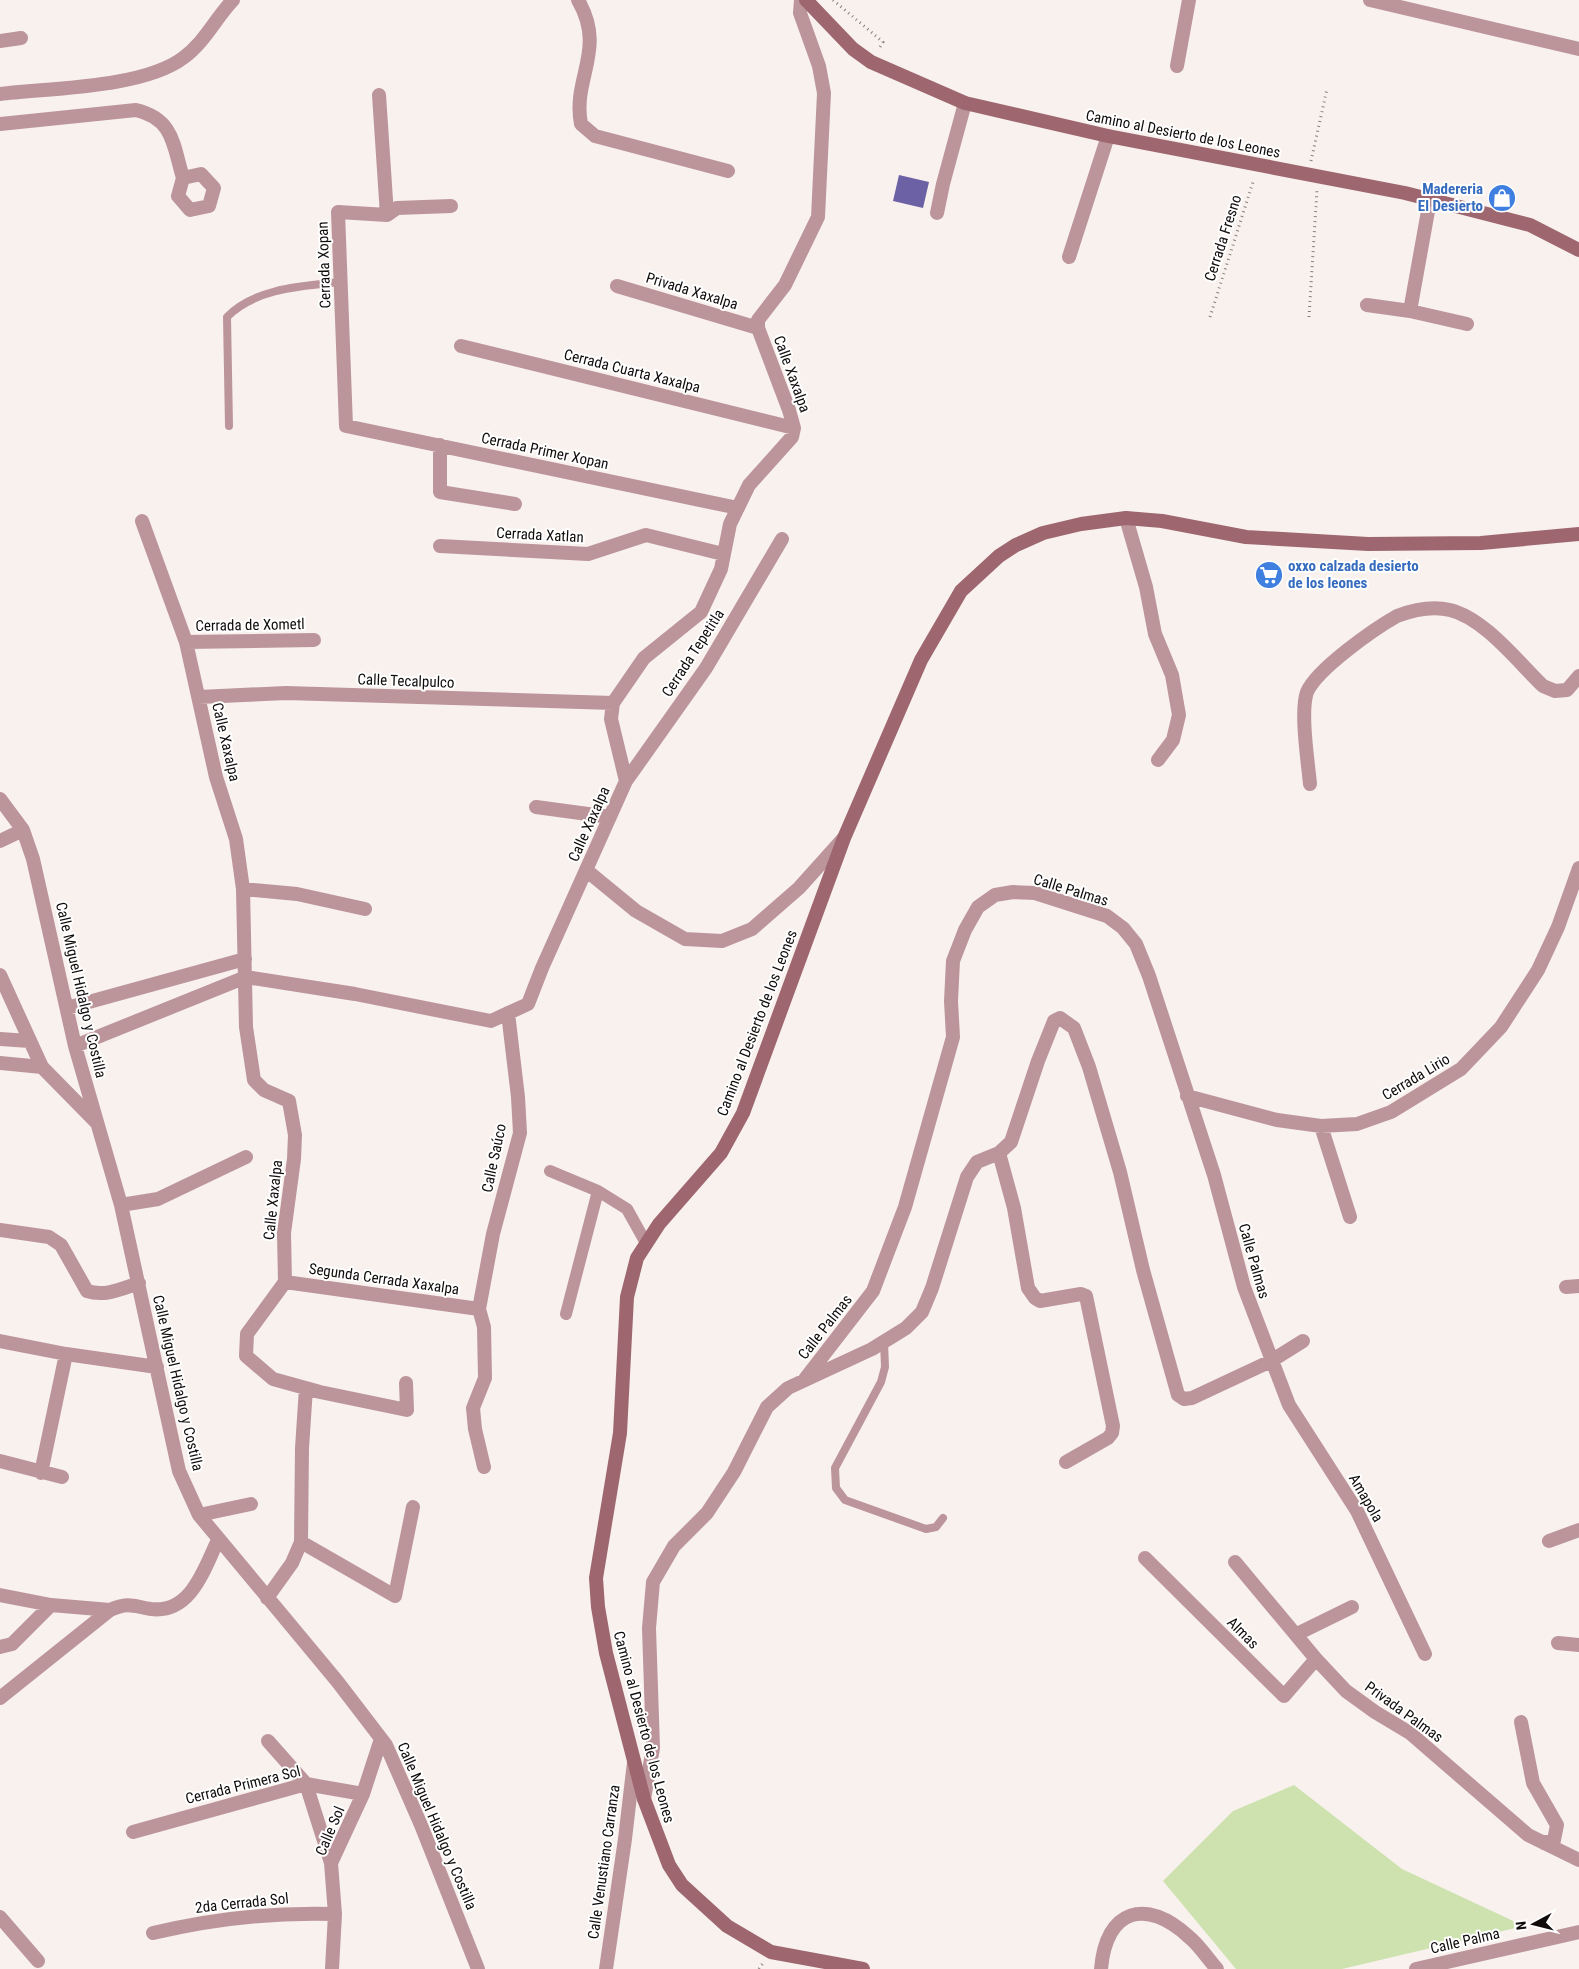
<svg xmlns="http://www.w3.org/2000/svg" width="1579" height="1969" font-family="'Roboto Condensed',sans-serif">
<rect width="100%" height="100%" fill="#f9f1ed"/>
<path fill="#cde2af" d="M1294,1785L1402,1869L1524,1926L1342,1969H1236L1163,1881L1233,1811Z"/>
<path fill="#6d61a5" d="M899,175L929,182L923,208L893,201Z"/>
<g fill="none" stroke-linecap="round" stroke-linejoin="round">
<path stroke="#86817e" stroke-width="3" stroke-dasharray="1 4" stroke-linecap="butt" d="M833,0L883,42L878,50
M1311,161L1327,89
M1210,317L1254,179
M1309,317L1317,190
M759,1969L763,1963"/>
<path stroke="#bc959a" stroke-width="8" d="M229,426L227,317C255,288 303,286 341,282
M884,1342L885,1367L881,1382L835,1468L836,1488L845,1500L926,1529L936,1527L943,1518"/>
<path stroke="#bc959a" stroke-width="12" d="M550,1171L598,1191L627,1209L646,1243
M566,1314L598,1191"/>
<path stroke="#bc959a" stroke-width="14" d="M578,0C607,50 572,78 581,124L595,136L728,171
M1370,0L1579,49
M0,41L21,38
M1177,66L1189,0
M0,94C50,88 143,88 183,58C205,42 215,19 233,0
M379,95L387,215L338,212L346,426L738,508
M0,124L136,110C174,119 173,145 183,178
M201,174L214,188L209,206L190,210L178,196L183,178Z
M937,213L943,184L965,103
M387,215L397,208L451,206
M1069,257L1108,136
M617,286L758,328
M1367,305L1410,311L1467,324
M1410,311L1430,200
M461,346L794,428
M440,445V492L515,504
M1126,518L1146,587L1155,634L1172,675L1179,715L1173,740L1158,760
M142,521L186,642L216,777L236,839L243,889L246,1027L254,1080L264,1090L289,1101L295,1135L294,1159L284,1233L285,1282L247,1334L246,1356L273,1379L320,1392L407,1410L406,1383
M440,546L588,554L646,535L723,554
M186,642L314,640
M199,697L286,693L613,703
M626,781L611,719L613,703L644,658L701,612L721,569L730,524L749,485L792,437L794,428L789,410L758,328V320L785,285L818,217L824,93L819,66L800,13L801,0
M1310,784C1308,762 1300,712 1307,692C1317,669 1374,629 1397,616C1413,610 1433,606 1450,610C1484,618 1518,662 1543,686L1555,691L1567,690L1579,676
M0,799L23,830L33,859L75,1046L121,1205L179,1471L199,1515L337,1681L386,1745L421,1825L478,1969
M536,807L610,817
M0,841L23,830
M586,870L636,911L685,939L722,941L752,929L799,888L843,839
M243,889L297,894L365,909
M0,975L42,1067
M67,1008L245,959
M0,1039L29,1041
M75,1046L246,977L355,994L491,1021L528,1004L542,968L626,781L706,668L782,539
M0,1063L42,1067L96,1122
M1187,1096L1277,1120L1321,1126L1357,1124L1391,1112L1461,1069L1501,1027L1538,970L1558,927L1579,868
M1321,1126L1350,1217
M999,1153L1014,1208L1028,1288L1035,1298L1040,1301L1081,1294L1086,1296L1113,1426L1112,1433L1108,1438L1066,1462
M121,1205L158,1199L246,1157
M0,1230L49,1237L61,1245L87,1291C105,1297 121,1289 139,1283
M285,1282L479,1309
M1566,1287L1579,1286
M0,1341L66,1354L157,1367
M805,1379L873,1291L905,1207L953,1037L951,1001L953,961L965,930L978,907L995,895L1013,892L1035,893L1107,916L1123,928L1136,944L1149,976L1214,1175L1244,1287L1289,1405L1357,1511L1425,1654
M0,1461L62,1477
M484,1467L475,1429L473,1408L485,1378L484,1327L479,1309L493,1234L520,1133L518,1097L508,1013
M41,1473L66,1354
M199,1515L251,1504
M1549,1541L1579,1530
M301,1542L395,1596L413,1507
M1145,1558L1284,1696L1316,1659
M1235,1562L1316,1659L1346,1691L1375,1712L1410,1733L1528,1835L1579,1860
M0,1595L51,1605L110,1610
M267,1598L292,1563L301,1542L302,1448L306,1388
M1297,1634L1352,1607
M1558,1643L1579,1645
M0,1647L12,1644L51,1605
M0,1698L110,1610C129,1602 132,1606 151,1609C191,1614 204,1569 218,1540
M1521,1722L1533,1783L1557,1825L1554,1840L1544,1843
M268,1741L306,1784L331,1863
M644,1799L653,1748L649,1628L653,1582L674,1546L707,1513L734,1472L767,1407L788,1388L872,1349L906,1328L922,1312L932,1288L967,1177L977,1162L999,1153L1011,1142L1038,1061L1054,1021L1060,1018L1074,1028L1089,1067L1120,1172L1143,1270L1178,1395L1184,1399L1192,1398L1271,1361L1303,1341
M133,1832L306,1784L363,1794
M0,1917L38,1961
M153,1933C212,1919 274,1912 335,1914
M332,1969L335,1914L331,1863L363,1794L381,1739
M606,1969L625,1839L634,1762
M1101,1969C1106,1909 1146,1897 1189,1937C1200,1946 1208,1959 1217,1969
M1416,1969L1579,1932"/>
<path stroke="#9e6770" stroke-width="14" d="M806,0L853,49L871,62L965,103L1108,136L1405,193L1530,225L1579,250
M863,1969L771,1952L727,1926L682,1885L669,1865L644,1799L606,1653L598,1607L596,1578L620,1433L627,1297L637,1258L659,1224L721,1153L743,1113L844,838L921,660L961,591L999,556L1016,545L1043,533L1081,524L1126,518L1162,521L1246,537L1368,544L1481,543L1579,534"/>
</g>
<defs>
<symbol id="shop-disc" viewBox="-11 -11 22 22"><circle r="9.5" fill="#3f7fe0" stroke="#fff"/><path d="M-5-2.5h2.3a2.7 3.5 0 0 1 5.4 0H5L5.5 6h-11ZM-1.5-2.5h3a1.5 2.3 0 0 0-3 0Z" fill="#fff"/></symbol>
<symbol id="supermarket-disc" viewBox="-11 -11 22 22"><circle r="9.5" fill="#3f7fe0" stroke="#fff"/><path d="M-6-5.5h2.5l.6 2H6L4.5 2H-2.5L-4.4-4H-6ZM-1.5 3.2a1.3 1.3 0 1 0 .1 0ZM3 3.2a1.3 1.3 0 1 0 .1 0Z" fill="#fff"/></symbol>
</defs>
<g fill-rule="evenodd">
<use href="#shop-disc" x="1486" y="182" width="32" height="32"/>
<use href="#supermarket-disc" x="1253" y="559" width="32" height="32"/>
</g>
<g text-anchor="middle" stroke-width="4" stroke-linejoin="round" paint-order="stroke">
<g font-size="15" fill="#0f0c0b" stroke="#fff">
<text transform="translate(1183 134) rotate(11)" y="5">Camino al Desierto de los Leones</text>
<text transform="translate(1223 238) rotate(-72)" y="5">Cerrada Fresno</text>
<text transform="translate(324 265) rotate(-92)" y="5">Cerrada Xopan</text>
<text transform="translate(692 291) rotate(17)" y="5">Privada Xaxalpa</text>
<text transform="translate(632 371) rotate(14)" y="5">Cerrada Cuarta Xaxalpa</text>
<text transform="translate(792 374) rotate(70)" y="5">Calle Xaxalpa</text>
<text transform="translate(545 451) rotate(12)" y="5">Cerrada Primer Xopan</text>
<text transform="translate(540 535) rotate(3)" y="5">Cerrada Xatlan</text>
<text transform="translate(250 625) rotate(-1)" y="5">Cerrada de Xometl</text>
<text transform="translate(693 653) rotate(-57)" y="5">Cerrada Tepetitla</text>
<text transform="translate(406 681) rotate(2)" y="5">Calle Tecalpulco</text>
<text transform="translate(226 742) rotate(77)" y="5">Calle Xaxalpa</text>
<text transform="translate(589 824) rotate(-66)" y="5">Calle Xaxalpa</text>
<text transform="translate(1071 890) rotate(17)" y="5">Calle Palmas</text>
<text transform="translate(81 990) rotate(77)" y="5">Calle Miguel Hidalgo y Costilla</text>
<text transform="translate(757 1023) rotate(-69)" y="5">Camino al Desierto de los Leones</text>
<text transform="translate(1416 1077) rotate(-31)" y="5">Cerrada Lirio</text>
<text transform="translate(494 1158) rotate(-78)" y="5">Calle Saúco</text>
<text transform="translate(273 1200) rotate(-84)" y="5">Calle Xaxalpa</text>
<text transform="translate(1254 1261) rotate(74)" y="5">Calle Palmas</text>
<text transform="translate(384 1279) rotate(8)" y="5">Segunda Cerrada Xaxalpa</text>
<text transform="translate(825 1327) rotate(-52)" y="5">Calle Palmas</text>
<text transform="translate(178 1383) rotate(77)" y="5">Calle Miguel Hidalgo y Costilla</text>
<text transform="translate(1366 1498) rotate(60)" y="5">Amapola</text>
<text transform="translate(1243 1633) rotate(45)" y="5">Almas</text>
<text transform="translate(1404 1712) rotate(36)" y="5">Privada Palmas</text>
<text transform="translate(644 1727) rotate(75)" y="5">Camino al Desierto de los Leones</text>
<text transform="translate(243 1785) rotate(-14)" y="5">Cerrada Primera Sol</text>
<text transform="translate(437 1826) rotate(67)" y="5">Calle Miguel Hidalgo y Costilla</text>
<text transform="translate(330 1831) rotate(-67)" y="5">Calle Sol</text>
<text transform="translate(604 1862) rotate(-82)" y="5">Calle Venustiano Carranza</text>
<text transform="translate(242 1903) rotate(-6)" y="5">2da Cerrada Sol</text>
<text transform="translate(1465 1941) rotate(-13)" y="5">Calle Palma</text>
</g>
<g font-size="15" font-weight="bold" fill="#366cbe" stroke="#fff" text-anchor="end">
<text x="1483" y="194">Madereria<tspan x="1483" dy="17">El Desierto</tspan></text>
<text x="1288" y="571" text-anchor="start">oxxo calzada desierto<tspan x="1288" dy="17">de los leones</tspan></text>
</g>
</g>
<g transform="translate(1534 1924) rotate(263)" stroke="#ffffff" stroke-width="4" paint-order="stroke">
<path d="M0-4L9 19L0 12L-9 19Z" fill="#0f0c0b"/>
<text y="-8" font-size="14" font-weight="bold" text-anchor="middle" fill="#0f0c0b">N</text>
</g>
</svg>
